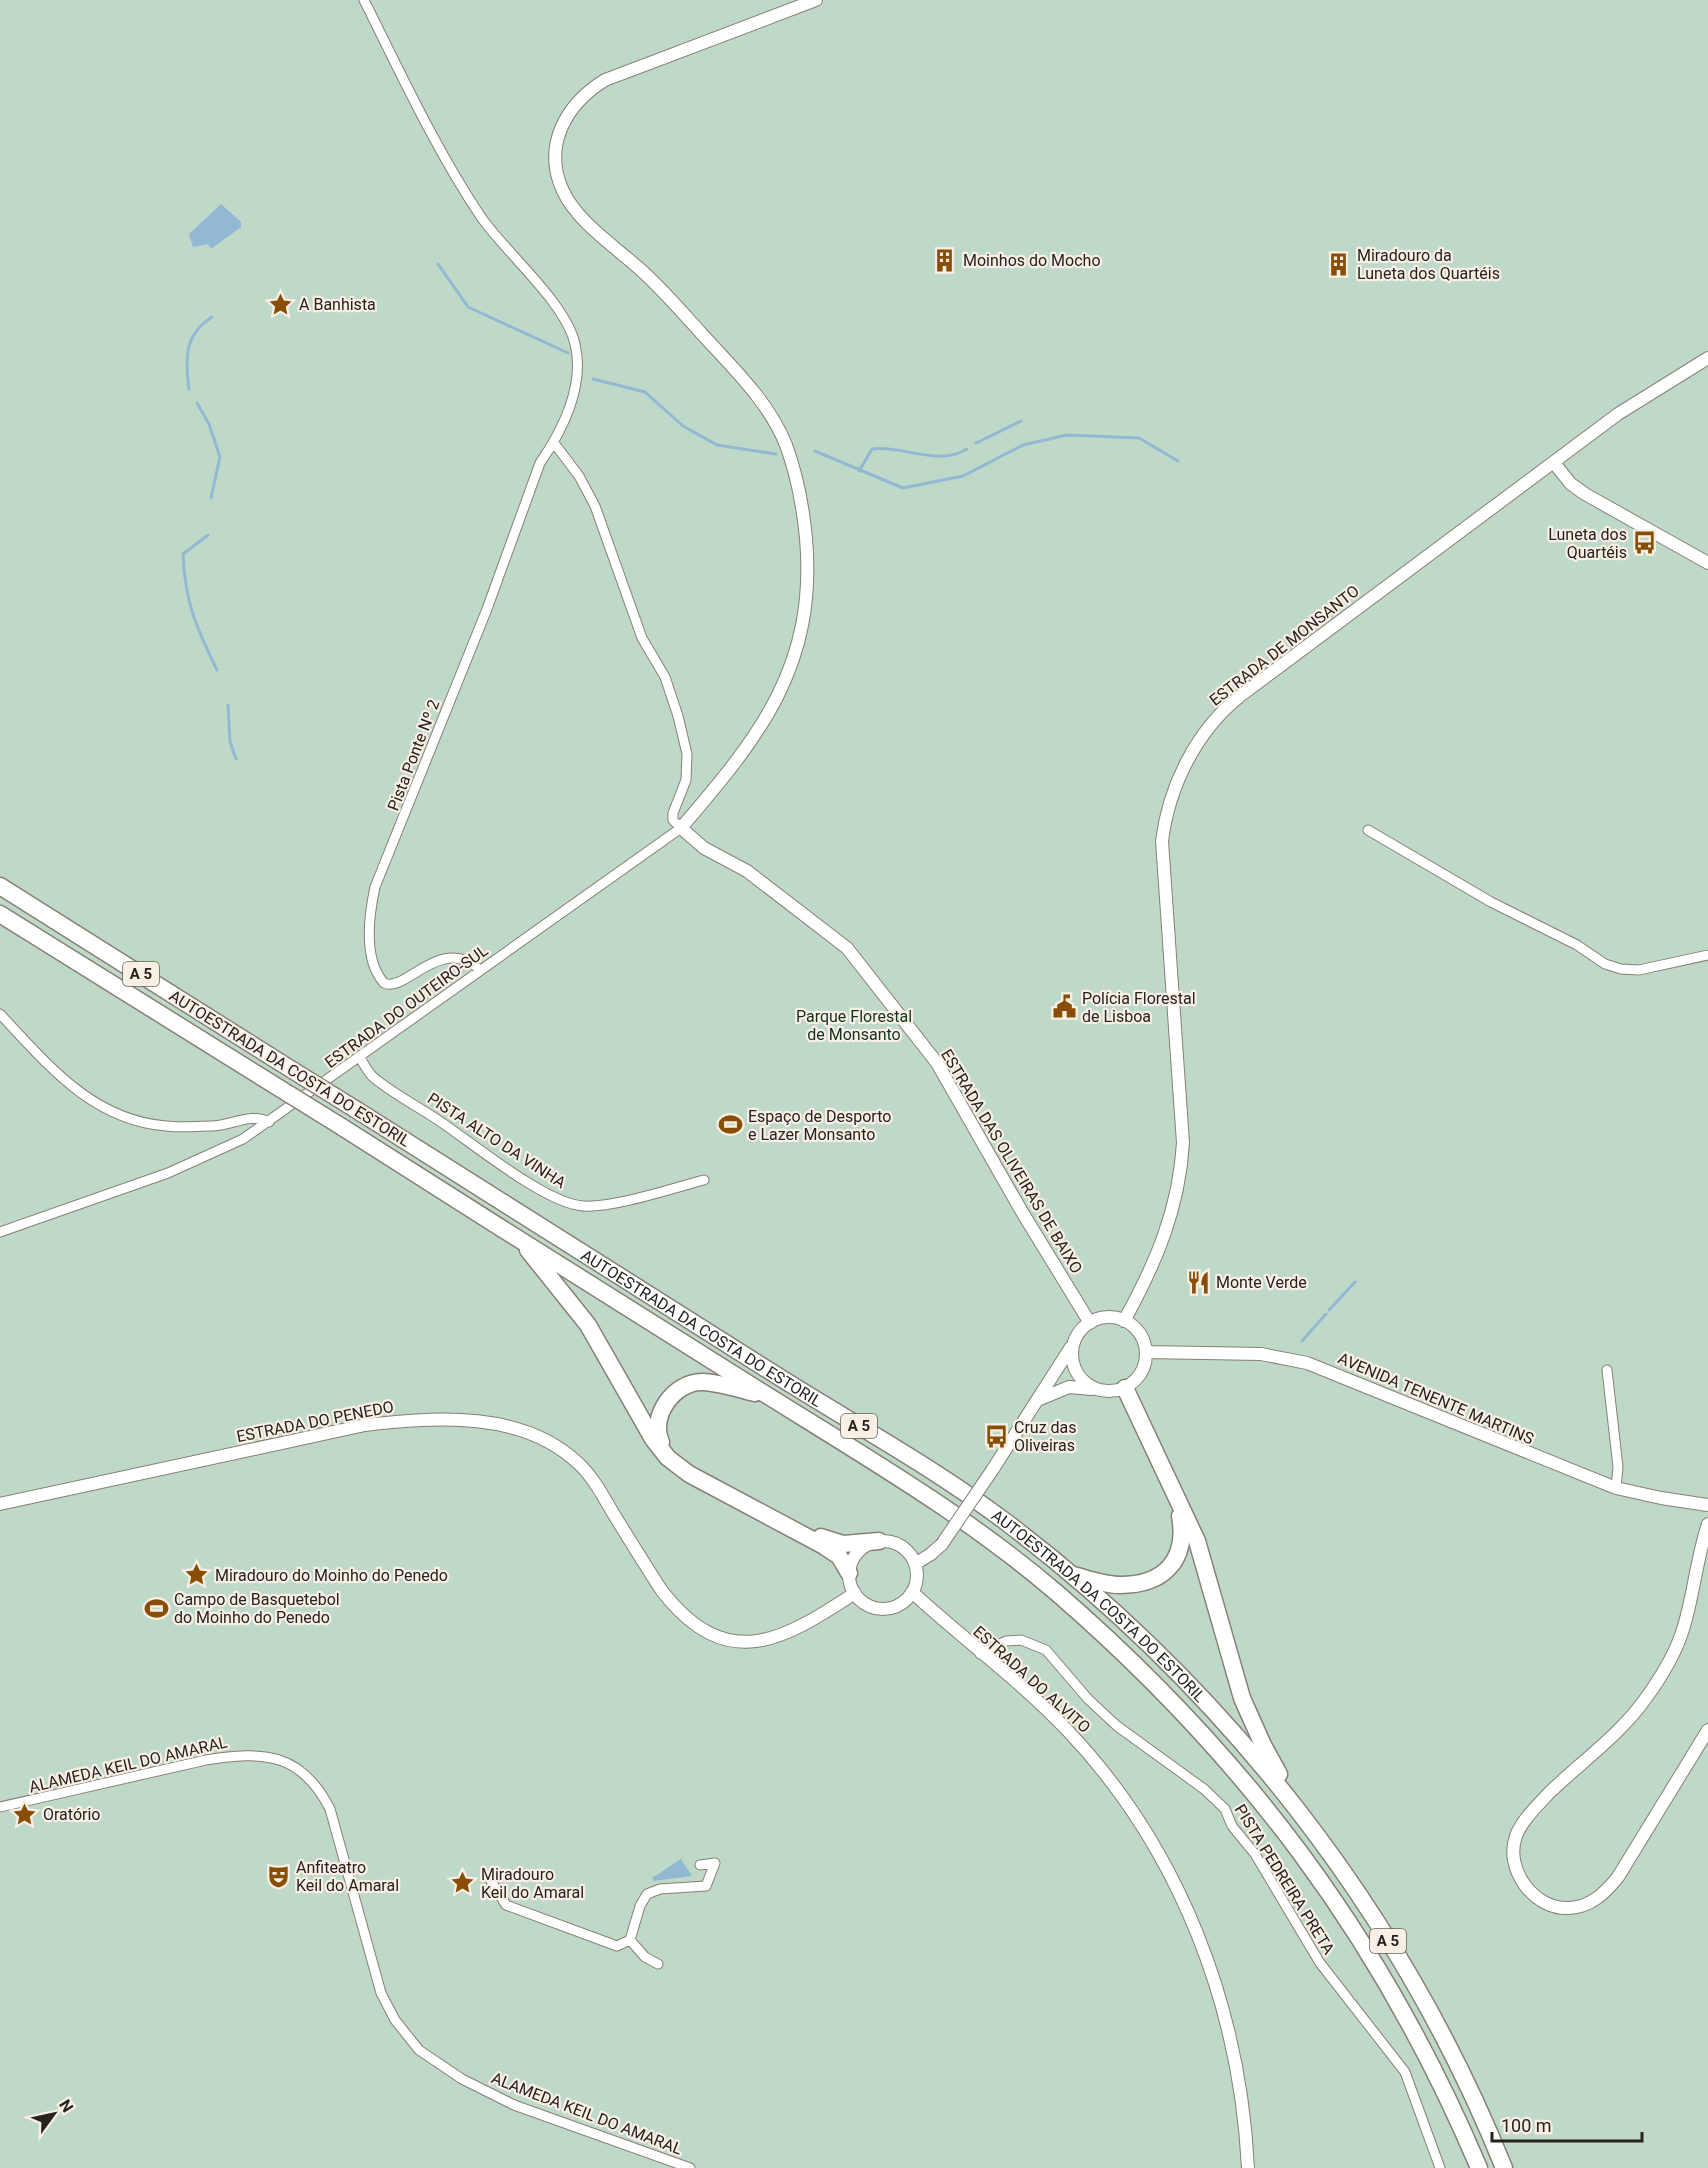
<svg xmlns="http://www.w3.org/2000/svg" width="1708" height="2168" font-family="Roboto,sans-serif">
<rect width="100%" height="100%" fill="#f9efe4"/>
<path fill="#bfd9c9" d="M0,0H1708V2168H0Z"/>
<path fill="#92b8d4" d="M221,204L241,222V227L211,249L208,244L193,247L189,234Z
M681,1859L692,1876L654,1881L652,1878Z"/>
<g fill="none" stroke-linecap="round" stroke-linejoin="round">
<path stroke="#92b8d4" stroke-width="3" d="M438,264L468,307L568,353
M593,379L645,392L683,426L717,445L776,454
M189,389C185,358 184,335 212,317
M197,403L209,424L220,457L211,498
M976,443L1021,421
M815,451L903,488L963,476L1023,445L1067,435L1139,438L1178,461
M859,471L872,449C904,445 938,467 967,449
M208,535L183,554C185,602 196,627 217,670
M228,705L230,742L236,759
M1329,1310L1355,1282
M1302,1341L1326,1314"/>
<defs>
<path id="street" d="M364,0C400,72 436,150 481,217C506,253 566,303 575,344C585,385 563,430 540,463L487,609L375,887C369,915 363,960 384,983C405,994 441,933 480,970
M1368,830L1491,902L1577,945L1605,964L1621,969L1639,970L1708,955
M0,1014C48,1065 92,1120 166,1126C181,1128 197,1126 212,1126C231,1126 251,1112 269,1122
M360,1058C364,1064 368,1072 373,1077C392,1093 417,1106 438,1120C471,1142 546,1204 583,1206C614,1208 673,1188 704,1180
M0,1232L168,1173L243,1139L681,828L673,820V813L686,780L687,754L678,716L665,677L642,638L595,506L579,476L554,443
M1607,1370L1618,1467L1616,1488
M980,1654L1006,1641L1021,1640L1046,1650L1088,1699L1117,1726L1204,1789L1225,1809L1232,1826L1255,1854L1320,1963L1405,2072L1440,2168
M0,1807L206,1760C263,1751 301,1752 330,1809L381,1993L395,2020L419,2050L462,2079L514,2105L690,2168
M700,1865L715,1863
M488,1876L506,1905L617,1946L630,1940
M658,1964L645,1957L630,1940L640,1906L647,1894L660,1889L706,1886L715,1863"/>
<path id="secondary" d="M816,0L605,80C566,104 542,146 563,191C578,223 616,247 642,271C663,290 682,312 701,333C732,367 769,402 786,445C797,475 803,507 806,538C817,666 760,736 681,828L704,848L747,871L847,948L937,1063L1022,1212L1090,1323
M1554,463L1571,484L1585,494L1708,563
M1072 1354a37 37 0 1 1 74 0a37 37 0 1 1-74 0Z
M1124,1321C1156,1263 1179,1209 1183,1143L1162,841C1169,786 1196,731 1240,696L1618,414L1708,358
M1146,1352L1261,1354L1307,1363L1616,1488L1661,1498L1708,1505
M1040,1399L1069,1387L1092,1389
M993,1469L1071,1347
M0,1504L365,1425C436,1417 523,1410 579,1464C593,1477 603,1496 613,1513C629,1539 645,1565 662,1591C727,1674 782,1641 855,1593
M1708,1524C1697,1557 1694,1592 1684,1626C1677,1651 1662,1676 1646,1698C1620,1735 1581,1762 1549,1793C1537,1806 1522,1820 1516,1836C1504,1869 1534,1910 1569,1908C1591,1907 1605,1893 1618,1877L1708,1730
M849 1575a34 34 0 1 1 68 0a34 34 0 1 1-68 0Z
M915,1564L931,1554L942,1544
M912,1592C963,1639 1021,1681 1068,1731C1180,1849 1240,2007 1248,2168"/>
<g id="highway">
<path d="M0,886L281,1063"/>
<path d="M0,914L263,1078"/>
<path id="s1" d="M355,1109C496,1198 636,1287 776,1375C852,1423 933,1467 1006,1522C1225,1688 1401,1912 1504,2168"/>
<path d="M342,1127C480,1215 618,1302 757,1389C859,1453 965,1514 1057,1593C1246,1757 1381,1937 1479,2168"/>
<path d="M528,1250L588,1325L653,1439L668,1458L689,1474L824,1546L839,1556L849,1573"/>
<path d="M1125,1388L1197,1541L1242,1698L1263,1745L1279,1774"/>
<path d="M661,1442C649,1417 674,1381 703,1382C720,1383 739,1389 755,1393"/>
<path d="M821,1537L843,1544L879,1541"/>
<path d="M1073,1575C1088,1579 1105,1585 1120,1585C1164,1585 1188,1560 1180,1516"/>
</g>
</defs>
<use href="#street" stroke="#887f75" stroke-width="11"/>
<use href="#secondary" stroke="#887f75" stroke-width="14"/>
<use href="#highway" stroke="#887f75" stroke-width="19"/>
<use href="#street" stroke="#fff" stroke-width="9"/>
<use href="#secondary" stroke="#fff" stroke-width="12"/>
<use href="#highway" stroke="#fff" stroke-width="16"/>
<defs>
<path id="secondary-bridge" d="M942,1544L993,1469"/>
<path id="highway-bridge" d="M281,1063L355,1109
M263,1078L342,1127"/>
</defs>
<use href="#secondary-bridge" stroke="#887f75" stroke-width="14" stroke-linecap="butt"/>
<use href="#highway-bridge" stroke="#887f75" stroke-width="19" stroke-linecap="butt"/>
<use href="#secondary-bridge" stroke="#fff" stroke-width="12"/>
<use href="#highway-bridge" stroke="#fff" stroke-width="16"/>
</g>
<defs>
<symbol id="building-bare" viewBox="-9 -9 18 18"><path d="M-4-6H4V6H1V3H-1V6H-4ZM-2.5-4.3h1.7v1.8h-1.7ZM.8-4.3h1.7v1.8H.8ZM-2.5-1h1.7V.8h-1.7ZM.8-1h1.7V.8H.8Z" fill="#884e05" stroke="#f9efe4" stroke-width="2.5" paint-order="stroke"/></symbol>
<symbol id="sight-bare" viewBox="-9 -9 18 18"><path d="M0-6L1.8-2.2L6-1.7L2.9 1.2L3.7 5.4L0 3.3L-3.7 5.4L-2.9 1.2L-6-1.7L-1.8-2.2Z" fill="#884e05" stroke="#f9efe4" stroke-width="2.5" paint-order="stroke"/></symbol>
<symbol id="bus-bare" viewBox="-9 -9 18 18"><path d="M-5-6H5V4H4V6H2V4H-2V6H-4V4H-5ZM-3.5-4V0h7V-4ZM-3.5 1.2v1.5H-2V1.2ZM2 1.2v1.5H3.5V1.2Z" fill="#884e05" stroke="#f9efe4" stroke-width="2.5" paint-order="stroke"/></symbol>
<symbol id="civic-bare" viewBox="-9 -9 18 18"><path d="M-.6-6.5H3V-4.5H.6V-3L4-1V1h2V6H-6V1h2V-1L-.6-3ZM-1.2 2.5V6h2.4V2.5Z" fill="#884e05" stroke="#f9efe4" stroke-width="2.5" paint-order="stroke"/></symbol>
<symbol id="stadium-bare" viewBox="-9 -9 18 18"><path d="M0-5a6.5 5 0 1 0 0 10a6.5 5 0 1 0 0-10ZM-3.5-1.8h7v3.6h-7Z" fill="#884e05" stroke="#f9efe4" stroke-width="2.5" paint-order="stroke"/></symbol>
<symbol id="restaurant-bare" viewBox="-9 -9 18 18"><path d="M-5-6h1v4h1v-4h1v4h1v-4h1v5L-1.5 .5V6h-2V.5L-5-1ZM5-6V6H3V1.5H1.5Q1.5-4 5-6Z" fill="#884e05" stroke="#f9efe4" stroke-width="2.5" paint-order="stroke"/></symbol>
<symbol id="theatre-bare" viewBox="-9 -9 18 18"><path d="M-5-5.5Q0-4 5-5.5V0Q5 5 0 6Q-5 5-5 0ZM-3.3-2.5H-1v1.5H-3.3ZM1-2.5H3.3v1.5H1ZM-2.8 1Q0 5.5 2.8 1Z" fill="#884e05" stroke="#f9efe4" stroke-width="2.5" paint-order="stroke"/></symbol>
</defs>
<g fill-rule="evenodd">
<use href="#building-bare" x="928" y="244" width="33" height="33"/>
<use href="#building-bare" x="1322" y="248" width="33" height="33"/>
<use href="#sight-bare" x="264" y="288" width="33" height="33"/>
<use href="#bus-bare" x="1628" y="526" width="33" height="33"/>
<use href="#civic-bare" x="1048" y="990" width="33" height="33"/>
<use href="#stadium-bare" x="714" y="1108" width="33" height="33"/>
<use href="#restaurant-bare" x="1182" y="1266" width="33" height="33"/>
<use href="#bus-bare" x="980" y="1420" width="33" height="33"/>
<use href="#sight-bare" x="180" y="1558" width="33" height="33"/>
<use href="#stadium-bare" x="140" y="1592" width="33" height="33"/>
<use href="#sight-bare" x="8" y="1798" width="33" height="33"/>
<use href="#theatre-bare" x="262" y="1860" width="33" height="33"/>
<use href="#sight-bare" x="446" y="1866" width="33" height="33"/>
</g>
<g text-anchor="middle" stroke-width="4.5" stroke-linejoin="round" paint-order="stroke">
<g fill="#f9efe4" stroke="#656059" stroke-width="1.5">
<rect x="123" y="962" width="36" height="24" rx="4.5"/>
<rect x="841" y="1414" width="36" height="24" rx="4.5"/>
<rect x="1370" y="1929" width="36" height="24" rx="4.5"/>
</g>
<g font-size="15" font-weight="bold" fill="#26221e">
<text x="141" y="979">A 5</text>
<text x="859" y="1431">A 5</text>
<text x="1388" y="1946">A 5</text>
</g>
<g font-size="16" fill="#26221e" stroke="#f9efe4" text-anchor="start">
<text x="1357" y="261">Miradouro da<tspan x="1357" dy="18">Luneta dos Quartéis</tspan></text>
<text x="963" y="266">Moinhos do Mocho</text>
<text x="299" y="310">A Banhista</text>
<text x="1627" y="540" text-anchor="end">Luneta dos<tspan x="1627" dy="18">Quartéis</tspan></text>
<text x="1082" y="1004">Polícia Florestal<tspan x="1082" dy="18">de Lisboa</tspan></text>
<text x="748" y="1122">Espaço de Desporto<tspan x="748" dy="18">e Lazer Monsanto</tspan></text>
<text x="1216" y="1288">Monte Verde</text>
<text x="1014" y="1433">Cruz das<tspan x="1014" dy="18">Oliveiras</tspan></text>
<text x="215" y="1581">Miradouro do Moinho do Penedo</text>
<text x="174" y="1605">Campo de Basquetebol<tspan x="174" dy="18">do Moinho do Penedo</tspan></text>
<text x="43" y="1820">Oratório</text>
<text x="296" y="1873">Anfiteatro<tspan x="296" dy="18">Keil do Amaral</tspan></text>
<text x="481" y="1880">Miradouro<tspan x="481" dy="18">Keil do Amaral</tspan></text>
</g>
<g font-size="16" fill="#26221e" stroke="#f9efe4">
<text transform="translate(1284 645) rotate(-38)" y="6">ESTRADA DE MONSANTO</text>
<text transform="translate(413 755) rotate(-69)" y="6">Pista Ponte Nº 2</text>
<text transform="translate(406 1006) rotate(-36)" y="6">ESTRADA DO OUTEIRO-SUL</text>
<text transform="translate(290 1068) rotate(32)" y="6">AUTOESTRADA DA COSTA DO ESTORIL</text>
<text transform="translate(497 1140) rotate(33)" y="6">PISTA ALTO DA VINHA</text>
<text transform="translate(1012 1161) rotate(59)" y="6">ESTRADA DAS OLIVEIRAS DE BAIXO</text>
<text dy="6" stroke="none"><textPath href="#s1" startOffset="410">AUTOESTRADA DA COSTA DO ESTORIL</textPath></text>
<text transform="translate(1436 1398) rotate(23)" y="6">AVENIDA TENENTE MARTINS</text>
<text transform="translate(315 1421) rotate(-11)" y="6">ESTRADA DO PENEDO</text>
<text dy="6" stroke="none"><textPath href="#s1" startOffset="896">AUTOESTRADA DA COSTA DO ESTORIL</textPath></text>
<text transform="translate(1032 1679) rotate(42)" y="6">ESTRADA DO ALVITO</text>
<text transform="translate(128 1764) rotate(-13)" y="6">ALAMEDA KEIL DO AMARAL</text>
<text transform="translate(1285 1879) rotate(58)" y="6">PISTA PEDREIRA PRETA</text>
<text transform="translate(587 2113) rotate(21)" y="6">ALAMEDA KEIL DO AMARAL</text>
</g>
<g font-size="16" fill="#0e3220" stroke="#f9efe4">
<text x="854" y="1022">Parque Florestal<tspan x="854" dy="18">de Monsanto</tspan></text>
</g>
</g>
<g transform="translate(54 2114) rotate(57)" stroke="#f9efe4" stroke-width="4.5" paint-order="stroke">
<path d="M0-4.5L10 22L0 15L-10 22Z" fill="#26221e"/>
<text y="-9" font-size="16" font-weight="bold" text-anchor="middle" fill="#26221e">N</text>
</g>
<path d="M1492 2132v9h150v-9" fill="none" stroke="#26221e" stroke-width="3"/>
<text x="1501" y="2132" font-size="18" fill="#26221e" stroke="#f9efe4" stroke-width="4.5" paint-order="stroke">100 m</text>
</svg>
